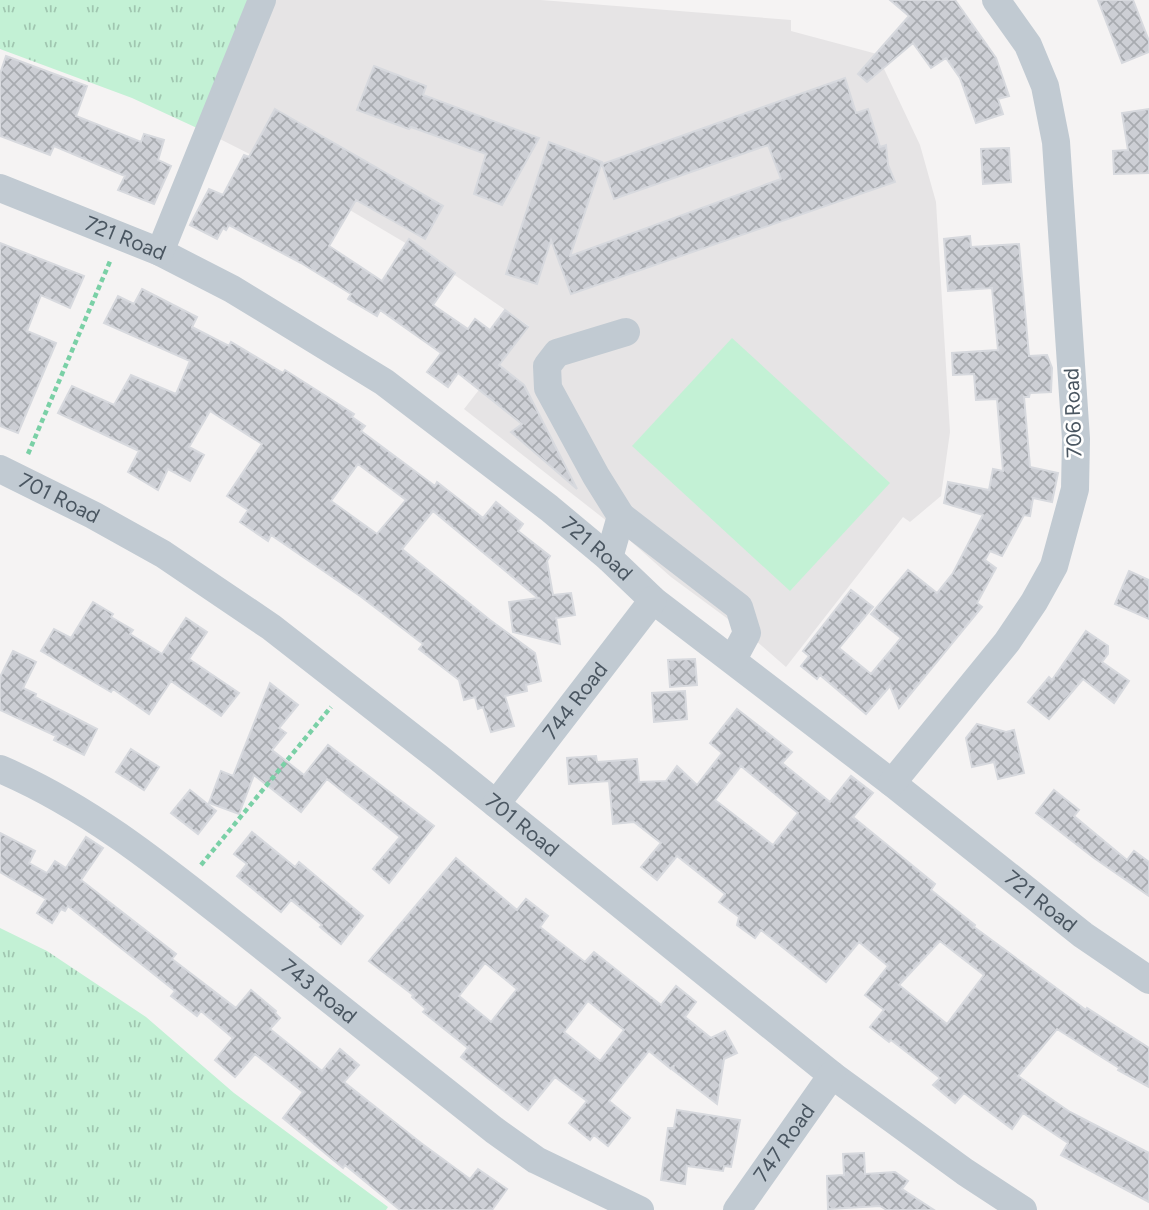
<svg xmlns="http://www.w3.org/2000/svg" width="1149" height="1210" font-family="Figtree,sans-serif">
<defs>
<pattern id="grass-tufts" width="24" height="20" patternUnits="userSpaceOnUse" patternTransform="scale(1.75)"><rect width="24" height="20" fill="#c3f1d5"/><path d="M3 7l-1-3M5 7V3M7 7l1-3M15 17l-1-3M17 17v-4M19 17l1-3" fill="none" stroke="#a0c6b0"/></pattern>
<pattern id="building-cross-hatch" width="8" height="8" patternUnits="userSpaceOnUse" patternTransform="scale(1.75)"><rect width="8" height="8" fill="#cdcfd5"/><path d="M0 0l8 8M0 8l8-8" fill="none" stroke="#a8abb0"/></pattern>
</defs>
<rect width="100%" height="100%" fill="#f5f3f3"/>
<path fill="#e6e4e5" d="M263,0H541L791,20V31L877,54L920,145L936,202L950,432L941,496L910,522L903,517L786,667L747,633L671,577L617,529L464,409L529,326L424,254L289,174L210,134Z"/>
<path fill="url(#grass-tufts)" d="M0,0H263L210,134L132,98L0,49Z
M0,928L47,951L146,1017L234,1093L388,1207L386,1210H0Z"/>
<path fill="#c3f1d5" d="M732,338L890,483L790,591L632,446Z"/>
<path fill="url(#building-cross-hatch)" stroke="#d7d9de" stroke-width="2" fill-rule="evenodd" d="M890,0H955L996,58L1009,96L998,99L1003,114L976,123L960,78L946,58L931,68L913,43L867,82L858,74L909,16Z
M1098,0H1133L1149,41V52L1122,63Z
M6,56L87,86L76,116L141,142L144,134L164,140L158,160L171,166L154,204L118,190L125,176L54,146L50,155L0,136V74Z
M374,66L426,86L423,95L539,138L502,205L474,194L486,154L411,127L409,129L357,110Z
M845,78L856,113L868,109L880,147L886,145L888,165L895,182L571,294L551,240L537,284L506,274L549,142L602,162L570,256L781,179L768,145L614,199L602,164Z
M275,109L443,206L425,239L356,200L329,246L382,281L409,239L455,273L433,305L468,329L475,319L490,330L505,310L528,327L499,365L524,385L577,489L511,432L522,424L458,373L448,387L427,372L441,353L380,310L377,316L348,299L351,294L301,263L229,225L226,230L223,228L217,239L190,225L209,189L223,195L244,155L249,157Z
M1149,109V173L1114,174L1113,151L1128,150L1122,113Z
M1009,148L1011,182L983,184L981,149Z
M970,236L971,247L1019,244L1029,356L1047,355L1052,368L1051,392L1030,393L1029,397H1024L1030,467L1058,473L1052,502L1033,498L1030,516L1024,515L1002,556L990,551L985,560L996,568L977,603L982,607L899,708L890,686L866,714L820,675L817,679L801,666L809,656L803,651L851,590L873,607L839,648L871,674L901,638L871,614L908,570L937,593L953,573L983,515L944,503L948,482L989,490L993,469L1003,471L997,399L976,400L974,374L953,375L952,353L998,350L992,288L948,291L944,239Z
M0,243L84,276L70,308L41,295L27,331L56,343L18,433L0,426Z
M142,289L197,317L192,327L229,346L231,342L283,373L285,370L354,414L352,417L365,426L361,431L435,486L437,482L483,518L496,502L523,524L518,531L550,556L547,561L553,595L571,593L575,615L556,618L560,644L513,632L509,602L538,598L433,511L402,549L490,620L535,653L541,681L526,685L527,691L505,696L514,726L491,732L483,707L478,709L475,697L464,700L459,680L419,649L423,644L360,596L271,535L268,541L240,522L248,510L227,496L262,444L210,411L189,447L204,455L190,481L168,469L158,490L128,472L139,451L58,413L72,386L114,405L131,375L176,394L190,361L104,323L118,296L134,304ZM358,464L406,500L377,534L331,501Z
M1129,571L1149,580V619L1115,604Z
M93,602L113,614L111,617L133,630L130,634L162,654L186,618L207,632L189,659L239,693L221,716L171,681L149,714L113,689L111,692L41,651L54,629L71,638Z
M1086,631L1108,646V654L1102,662L1129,681L1114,703L1083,679L1049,719L1028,702L1049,677L1052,680Z
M13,651L36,662L23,688L36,694L35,697L97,729L84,755L54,740L56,736L0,710V677Z
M695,659L697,685L670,687L668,660Z
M270,683L298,705L279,728L286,733L272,750L304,775L328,745L434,826L389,883L373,869L400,837L327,779L301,812L254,775L239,814L209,803L221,771L233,776Z
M685,691L687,719L654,722L652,693Z
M737,709L792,752L782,763L830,802L851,776L873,793L853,817L935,884L931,890L975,925L974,927L1086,1010L1087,1008L1149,1048V1087L1118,1070L1119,1068L1057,1029L1018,1076L1070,1112L1149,1153V1202L1061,1155L1068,1143L1023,1113L1012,1129L964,1093L955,1103L933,1085L940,1078L891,1040L889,1042L870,1027L884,1010L865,995L888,966L859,942L826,982L761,930L755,938L737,925L739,917L719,902L725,894L677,856L657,880L641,867L661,843L634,822L613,824L609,781L569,784L567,758L596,756L597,762L637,759L639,782L666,781L677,766L697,785L722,753L710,743ZM741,766L798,813L773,845L715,800ZM940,941L984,975L947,1024L899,985Z
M977,724L1006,732L1014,730L1024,773L998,779L994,762L972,767L966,738Z
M131,749L159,767L144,790L116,772Z
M190,790L216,811L198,834L171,813Z
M1054,790L1079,810L1074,816L1127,860L1134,851L1149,862V896L1094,858L1036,813Z
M252,832L295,867L299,862L363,916L341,944L320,927L322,925L291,900L281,912L237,876L247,864L234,854Z
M0,833L35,851L29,863L47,873L55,861L66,868L86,837L103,848L81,880L176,954L172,959L236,1008L251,990L276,1011L275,1013L280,1018L270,1029L322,1071L340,1049L359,1065L344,1082L421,1143L470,1179L478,1169L507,1189L492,1210H400L345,1165L343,1168L283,1118L303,1092L255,1054L235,1077L215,1060L233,1038L201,1011L197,1016L171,996L175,991L68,906L65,911L61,909L52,923L37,913L46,899L0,872Z
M456,858L517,910L526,899L548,916L540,927L585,962L594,952L661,1005L676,986L696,1002L685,1017L711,1038L725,1031L737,1053L724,1059L717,1104L673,1070L674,1065L671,1069L649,1051L609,1101L630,1118L608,1146L594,1135L590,1140L569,1123L587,1101L555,1077L528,1110L461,1057L468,1048L423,1012L426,1009L412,997L413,995L369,961ZM485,963L517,989L491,1022L459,996ZM588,1001L624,1030L600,1061L564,1032Z
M677,1110L740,1120L731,1167L724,1166L723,1171L687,1166L685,1184L661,1180L668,1128H674Z
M864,1153L865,1174L895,1172L908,1181L902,1189L934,1210H887L880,1206L828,1209L827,1176L844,1175L843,1154Z"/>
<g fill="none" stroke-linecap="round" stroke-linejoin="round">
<path stroke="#7ad0a6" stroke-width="4.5" stroke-dasharray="5 3.5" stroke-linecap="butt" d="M28,454L111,259
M201,865L331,707"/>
<g stroke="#c1cad2" stroke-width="28">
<path id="s1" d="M0,188L160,252L232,289L384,382L549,508L609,558L653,600L892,783L1083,935L1149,980"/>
<path d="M160,252L262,0"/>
<path id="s2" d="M0,469L93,515L163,554L271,627L439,758L832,1075L965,1172L1023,1210"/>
<path d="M621,516L739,607L747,633L733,659"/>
<path d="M609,558L621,516L596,476L548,388L547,366L557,353L626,332"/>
<path id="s3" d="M0,769C94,809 172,875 252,938C332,1002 413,1066 494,1130L536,1160L640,1210"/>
<path d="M892,783L1007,642L1034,602L1054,566L1075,489L1076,439L1056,142L1045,86L1028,45L996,0"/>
<path id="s4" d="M496,804L653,600"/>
<path id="s5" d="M737,1210L832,1075"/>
</g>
</g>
<g text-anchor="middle" stroke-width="5" stroke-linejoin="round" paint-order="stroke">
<g font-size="21" fill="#4a5661" stroke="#fff">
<text dy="7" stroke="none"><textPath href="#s1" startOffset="135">721 Road</textPath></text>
<text transform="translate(1073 413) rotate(-92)" y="7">706 Road</text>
<text dy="7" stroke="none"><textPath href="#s2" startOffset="66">701 Road</textPath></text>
<text dy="7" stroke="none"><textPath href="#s1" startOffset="702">721 Road</textPath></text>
<text dy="7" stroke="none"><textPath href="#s4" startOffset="130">744 Road</textPath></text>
<text dy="7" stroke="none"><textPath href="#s2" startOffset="634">701 Road</textPath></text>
<text dy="7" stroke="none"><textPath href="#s1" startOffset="1269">721 Road</textPath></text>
<text dy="7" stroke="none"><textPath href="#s3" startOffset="390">743 Road</textPath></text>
<text dy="7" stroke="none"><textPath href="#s5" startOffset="82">747 Road</textPath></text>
</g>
</g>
</svg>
